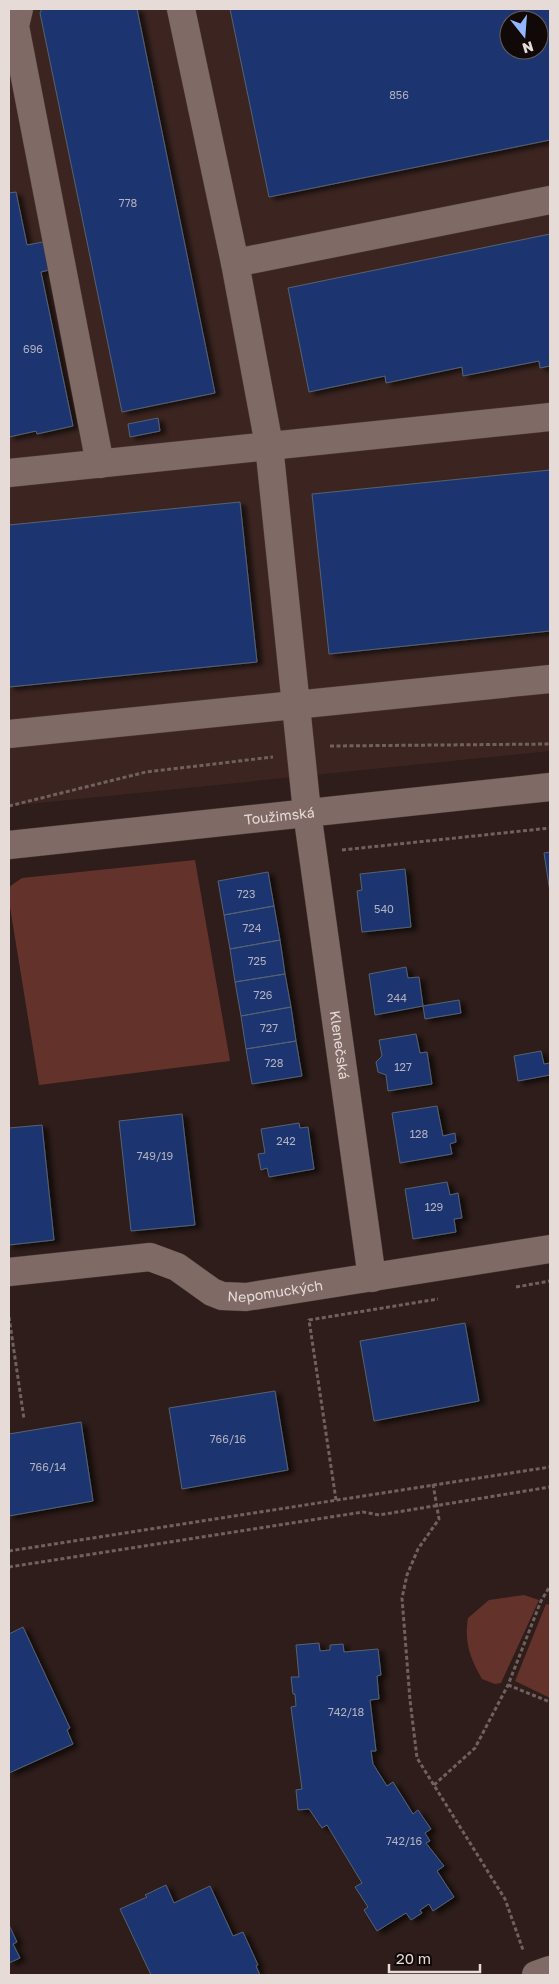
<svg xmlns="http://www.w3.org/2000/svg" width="559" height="1984" font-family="'Golos Text',sans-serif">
<defs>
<filter id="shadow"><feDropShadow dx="5.5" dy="3" stdDeviation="2.5" flood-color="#0009"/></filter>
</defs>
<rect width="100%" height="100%" fill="#2e1d1a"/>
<path fill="#3c2521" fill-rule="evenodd" d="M9,9H550V751L9,806ZM509,20H539V50H509Z"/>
<path fill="#63332b" d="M195,860L230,1061L39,1085L9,901V887L22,878Z
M524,1595L539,1600L501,1683L495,1684L482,1679C470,1658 464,1642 468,1618L489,1600Z
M546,1604L550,1605V1698L515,1681Z"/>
<path fill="#1a366f" stroke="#586170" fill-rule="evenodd" filter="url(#shadow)" d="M42,9H137L215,393L122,412L40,13Z
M230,9H550V140L269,197ZM509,20H539V50H509Z
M16,192L27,245L43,242L49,270L41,272L73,426L37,434L36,431L9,437V193Z
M550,234V366L540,368L539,361L463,376L462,367L386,383L385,376L309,392L288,288Z
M158,418L160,431L130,437L128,424Z
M550,470V631L329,654L312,494Z
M240,502L257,662L9,687V525Z
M550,852V892L544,853Z
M405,869L411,927L362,932L357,891L362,890L360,874Z
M268,872L274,906L224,915L218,881Z
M274,906L280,940L230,949L224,915Z
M280,940L285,974L235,982L230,949Z
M406,967L408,978L419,977L423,1006L375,1015L369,974Z
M285,974L291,1007L241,1016L235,982Z
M459,1000L461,1013L425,1019L423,1006Z
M291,1007L296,1041L246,1049L241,1016Z
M416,1034L420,1053L427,1052L432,1084L388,1091L386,1075L378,1072L376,1062L382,1056L379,1040Z
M296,1041L302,1076L252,1084L246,1049Z
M541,1051L544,1064L550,1063V1075L518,1081L514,1056Z
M437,1106L443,1136L455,1133L456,1142L450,1144L452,1154L400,1163L392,1113Z
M182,1114L195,1225L131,1231L119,1121Z
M299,1123L300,1128L308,1127L314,1169L269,1177L267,1168L261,1170L258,1154L265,1153L261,1129Z
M42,1125L54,1240L9,1245V1128Z
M447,1182L450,1195L458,1193L462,1218L454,1219L456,1232L413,1239L405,1189Z
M465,1323L479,1401L374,1421L360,1341Z
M275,1391L288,1470L182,1489L169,1408Z
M81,1422L93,1501L9,1516V1434Z
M23,1627L70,1728L67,1730L73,1744L9,1773V1634Z
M319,1643L320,1651L330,1650V1645L343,1644L344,1652L378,1649L381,1675L377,1676L379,1699L370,1700L376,1751H371L373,1764L387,1786L393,1782L413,1814L418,1810L431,1829L425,1833L430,1841L426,1843L444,1866L437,1871L454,1897L433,1911L429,1904L420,1910L422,1913L411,1920L406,1913L377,1931L364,1910L368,1907L355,1887L362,1883L327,1825L322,1828L309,1809L298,1810L296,1790L302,1789L291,1707L296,1706L295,1694H293L291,1677H299L296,1645Z
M166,1885L174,1903L210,1886L233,1936L243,1932L258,1965L256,1966L260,1975H151L120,1909L147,1897L145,1895Z
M9,1925L17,1942L13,1944L20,1958L9,1963Z"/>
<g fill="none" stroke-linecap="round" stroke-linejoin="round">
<defs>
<g id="minor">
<path d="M19,9L15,26L100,464"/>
<path id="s1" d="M181,9L235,263L269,445L307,812L372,1278"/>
<path d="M235,263L550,200"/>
<path d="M9,473L550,417"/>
<path d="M9,734L550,679"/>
<path id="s2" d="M9,845L550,787"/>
<path id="s3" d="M9,1272L150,1257L177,1267L212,1292L222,1296L246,1297L550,1249"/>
<path d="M536,1975L550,1970"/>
</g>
</defs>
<use href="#minor" stroke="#483a38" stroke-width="29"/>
<path stroke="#70615e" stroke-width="3" stroke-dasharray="4 2.5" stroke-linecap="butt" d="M330,746L550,744
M9,806L146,772L273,757
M342,850L550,828
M516,1287L550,1281
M9,1317L24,1419
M433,1484L439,1519L418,1549L407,1575L402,1598L410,1700L417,1758L505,1899L523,1950
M336,1500L309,1320L438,1299
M9,1551L550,1467
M9,1567L363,1512L379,1515L550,1487
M508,1685L550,1702
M434,1785L475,1748L508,1685L541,1601L550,1586"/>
<use href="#minor" stroke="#7f6a66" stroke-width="28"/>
</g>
<g text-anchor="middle" stroke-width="4.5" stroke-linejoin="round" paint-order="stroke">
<g font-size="11" fill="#b4b2be">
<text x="399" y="99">856</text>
<text x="128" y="207">778</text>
<text x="33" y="353">696</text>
<text x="246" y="898">723</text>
<text x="384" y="913">540</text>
<text x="252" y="932">724</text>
<text x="257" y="965">725</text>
<text x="263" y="999">726</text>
<text x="397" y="1002">244</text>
<text x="269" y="1032">727</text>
<text x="274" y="1067">728</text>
<text x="403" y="1071">127</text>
<text x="419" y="1138">128</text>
<text x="286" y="1145">242</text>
<text x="155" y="1160">749/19</text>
<text x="434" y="1211">129</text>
<text x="228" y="1443">766/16</text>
<text x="48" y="1471">766/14</text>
<text x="346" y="1716">742/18</text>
<text x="404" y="1845">742/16</text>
</g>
<g font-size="14" fill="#e7dbd8" stroke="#110908">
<text dy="5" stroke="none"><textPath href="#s2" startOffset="272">Toužimská</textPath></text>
<text dy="5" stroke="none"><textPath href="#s1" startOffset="1049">Klenečská</textPath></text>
<text dy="5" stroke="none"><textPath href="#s3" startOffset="278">Nepomuckých</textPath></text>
</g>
</g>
<rect width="559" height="1984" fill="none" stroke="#e7dbd8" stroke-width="20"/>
<g transform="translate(524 35) rotate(163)"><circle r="24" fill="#110908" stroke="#675d5b"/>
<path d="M0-4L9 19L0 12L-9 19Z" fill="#92b7fd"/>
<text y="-8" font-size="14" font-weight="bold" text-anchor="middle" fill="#e7dbd8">N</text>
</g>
<path d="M389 1964v8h91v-8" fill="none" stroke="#e7dbd8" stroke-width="2.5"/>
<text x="396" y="1964" font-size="15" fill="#e7dbd8" stroke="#110908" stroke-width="4" paint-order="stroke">20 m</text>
</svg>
